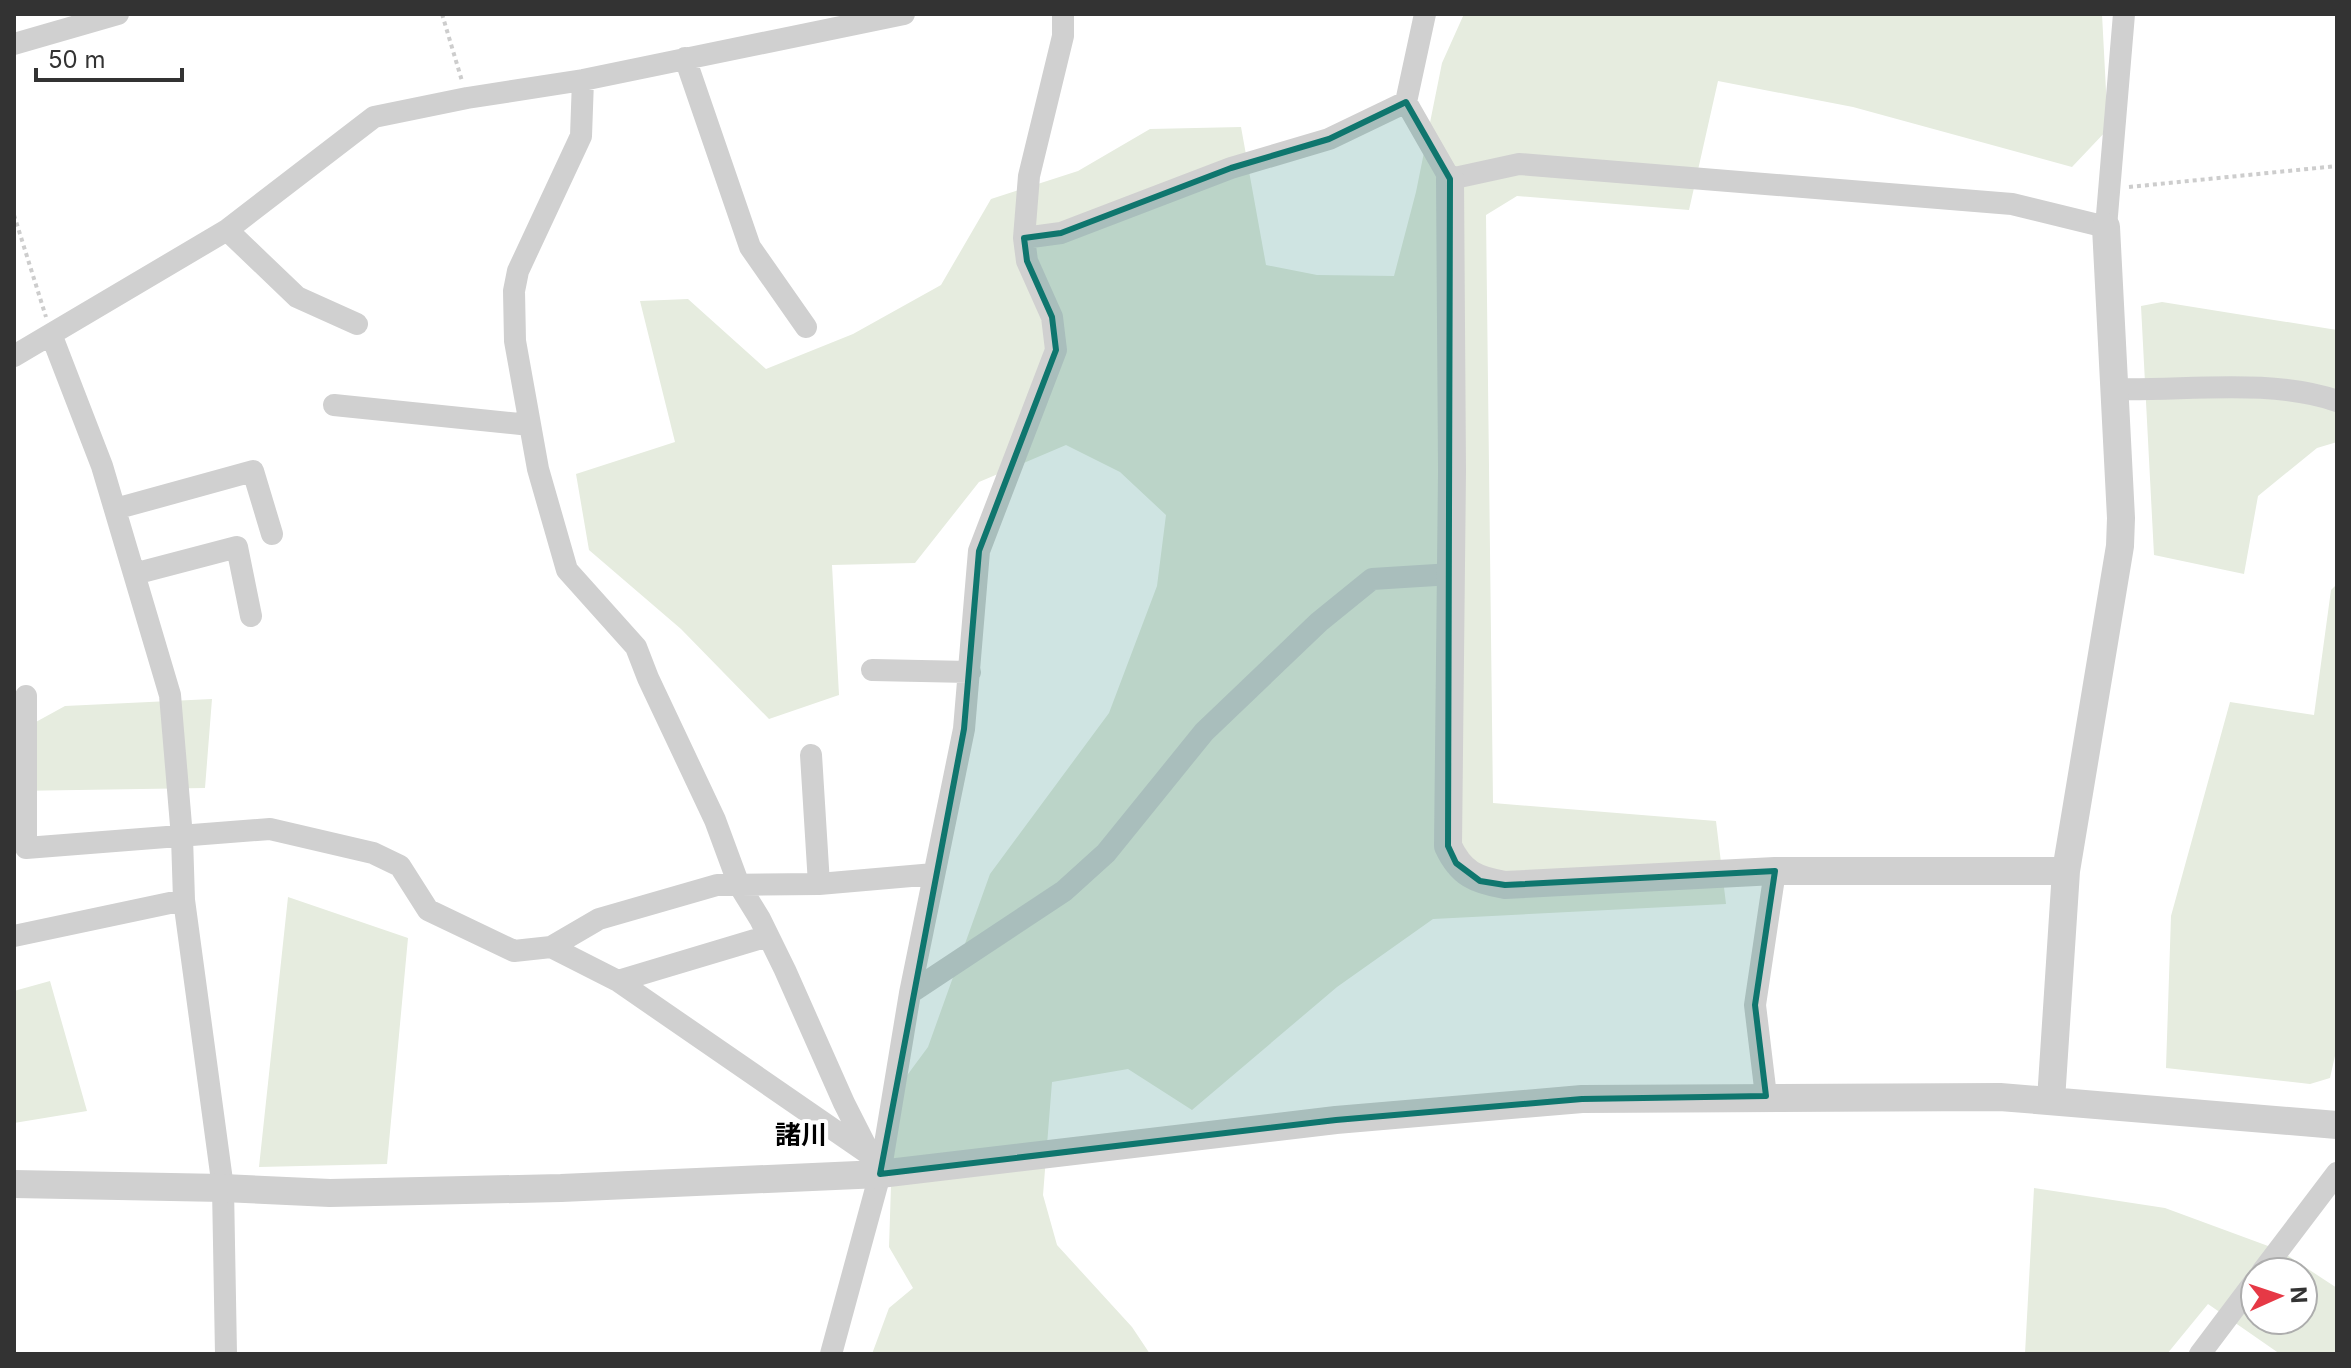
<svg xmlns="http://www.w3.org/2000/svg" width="2351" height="1368" font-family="Inter,'Noto Sans JP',sans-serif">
<rect width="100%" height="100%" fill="#fff"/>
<path fill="#e6ecdf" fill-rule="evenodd" d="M1464,14H2102L2108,129L2072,167L1853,107L1718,81L1689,210L1517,196L1486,215L1493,803L1716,821L1726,904L1433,919L1337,987L1192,1110L1128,1069L1052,1082L1043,1195L1057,1245L1132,1327L1150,1354H872L889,1308L913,1288L889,1247L894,1093L928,1047L990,874L1109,713L1157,586L1166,515L1120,472L1066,445L979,482L915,563L832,565L839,695L769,719L681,629L589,550L576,474L675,442L640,301L688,299L766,369L853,334L941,285L991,199L1078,171L1150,129L1241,127L1266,265L1317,275L1394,276L1416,192L1442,63Z
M2162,302L2337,330V442L2317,448L2258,496L2244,574L2154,555L2141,306Z
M2337,584V1047L2330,1078L2310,1084L2166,1068L2171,916L2230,702L2314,715L2331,590Z
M212,699L205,788L14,791V734L65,706Z
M288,897L408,938L387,1164L259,1167Z
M50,981L87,1111L14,1123V991Z
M2034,1188L2165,1208L2279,1250L2337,1288V1354H2280L2208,1304L2167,1354H2025ZM2255,1272H2303V1320H2255Z"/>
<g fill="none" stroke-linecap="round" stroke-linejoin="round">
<path stroke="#cdcdcd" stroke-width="4" stroke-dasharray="4 4" stroke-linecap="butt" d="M442,14L462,81
M2129,187L2337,166
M14,215L46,317"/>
<path stroke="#d0d0d0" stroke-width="22" d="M1425,14L1406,102L1450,179L1519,164L2012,204L2106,227L2124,14
M14,44L118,14
M685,58L750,247L806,327
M583,80L581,136L518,271L514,291L515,341L538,469L567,570L636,647L648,678L715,820L739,885L760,919L785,970L844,1103L880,1174
M227,230L297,297L357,324
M1024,238L1061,233L1231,168L1329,139L1406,102
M51,334L102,466L170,695L182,837L184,900L223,1188L226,1354
M14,356L227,230L374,117L467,98L583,80L904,14
M2115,389C2185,391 2271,378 2337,401
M334,405L530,425
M115,509L253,471L272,534
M134,574L237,547L251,616
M872,670L970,672
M26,696V848L270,829L373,853L400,866L428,910L514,951L551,947L618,981L866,1152
M811,755L819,884
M14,936L184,900
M551,947L599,919L717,885L819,884L934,874
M618,981L768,936
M910,993L1064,891L1106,853L1204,732L1319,622L1372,579L1452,574
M1766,1096L1755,1005L1775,871
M2262,1272L2337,1173
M831,1354L880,1174L910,993L964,729L979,551L1056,350L1052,317L1027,261L1024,238L1029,176L1063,36V14
M2200,1354L2255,1281"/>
<path stroke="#d0d0d0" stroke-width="28" d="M1450,179L1452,471L1448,846C1461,874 1476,880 1505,885L1775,871H2066
M2051,1100L2066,871L2120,546L2121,518L2106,227
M14,1184L223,1188L330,1193L561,1188L880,1174L1336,1120L1582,1099L2000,1097L2337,1125"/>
</g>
<path fill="#0f766e" fill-opacity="0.2" stroke="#0f766e" stroke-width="6" stroke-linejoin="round" d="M1406,102L1450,179L1448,846L1456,863L1480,881L1505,885L1775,871L1755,1005L1766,1096L1582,1099L1336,1120L880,1174L964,729L979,551L1056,350L1052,317L1027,261L1024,238L1061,233L1231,168L1329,139Z"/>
<g text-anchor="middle" stroke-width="8" stroke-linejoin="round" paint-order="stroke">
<g font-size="26" font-weight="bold" fill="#000" stroke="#fff">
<text x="801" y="1144">諸川</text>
</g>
</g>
<rect width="2351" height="1368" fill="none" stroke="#333333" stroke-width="32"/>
<g transform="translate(2279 1296) rotate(87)"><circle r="38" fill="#ffffff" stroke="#adadad" stroke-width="2"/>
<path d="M0-6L14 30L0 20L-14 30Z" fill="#e63946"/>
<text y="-12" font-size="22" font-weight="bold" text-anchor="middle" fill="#333333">N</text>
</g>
<path d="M36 68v12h146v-12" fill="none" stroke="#333333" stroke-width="4"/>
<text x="48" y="68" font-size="24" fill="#333333" stroke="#ffffff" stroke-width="6" paint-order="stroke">50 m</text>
</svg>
